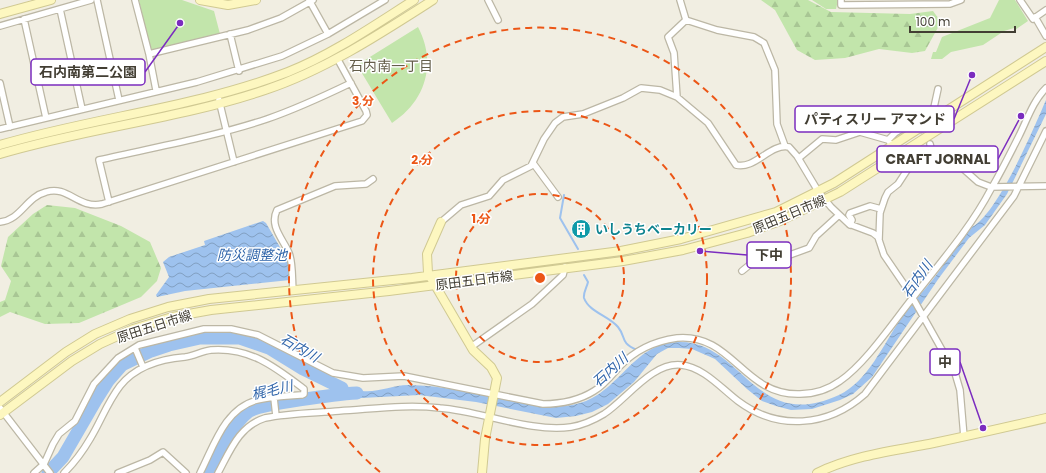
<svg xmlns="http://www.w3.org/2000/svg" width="1046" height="473" font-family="Poppins,'Noto Sans JP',sans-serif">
<defs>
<pattern id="forest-firs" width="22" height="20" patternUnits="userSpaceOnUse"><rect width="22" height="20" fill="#c2e5ab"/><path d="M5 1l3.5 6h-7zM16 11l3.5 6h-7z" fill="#a8c694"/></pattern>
<pattern id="water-waves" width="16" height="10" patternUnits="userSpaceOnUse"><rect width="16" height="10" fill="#9ec2ee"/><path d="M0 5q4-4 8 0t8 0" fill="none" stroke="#829fc1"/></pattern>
</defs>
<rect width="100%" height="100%" fill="#f1eee2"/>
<path fill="url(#forest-firs)" d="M761,0H808L831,12L910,14L933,11L941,22L925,51L912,53L879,49L845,58L815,60L797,50L775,10Z
M47,205L75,208L121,226L150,242L161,268L157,281L141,297L79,323L45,324L10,312L0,317V302L5,300L11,281L1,266L8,237L33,214Z"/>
<path fill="#c2e5ab" d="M139,0H182L214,11L220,34L153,50L149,47Z
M812,0H838L836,9H826Z
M999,0H1015L1028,21L1015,30L1014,28L1004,31L983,45L951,52L942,59H931L933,52H936L942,37L990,18Z
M418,27C437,63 426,101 392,123L357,65Z"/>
<path fill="url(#water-waves)" d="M1046,100V114L1007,194L985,225L969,238L939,278L872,377L853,394L840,400L812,409L791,410L776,406L762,401L747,389L715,359L692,349L679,348H668L657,354L634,382L608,404L592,412L576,416L556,418L476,402L419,395L342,399L322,376C335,382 348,389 362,391C377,393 393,385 408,385C442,385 476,394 509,400C535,405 560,411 586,401C621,387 636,342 679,342C743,341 755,434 839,395C868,381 883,345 900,320C911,304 925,290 937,274C948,259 960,243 972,227C998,213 1033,130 1046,100Z
M263,221L266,223L288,261L290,280L185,291L157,297L156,295L169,277L163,262L169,257L205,245L204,241Z"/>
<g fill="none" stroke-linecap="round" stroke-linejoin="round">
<path stroke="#9ec2ee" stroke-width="2" d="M564,195L560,218L578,249
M584,275L588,282C587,287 583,293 584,298C589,312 609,316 618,327C627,338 619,342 637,350"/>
<path stroke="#9ec2ee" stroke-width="13" d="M48,473L63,457L96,400L108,381L122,365L151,351L169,345L200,338H240L269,348L303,369L342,388
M208,473C220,452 230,427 248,412C258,404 340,394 357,393"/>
<path stroke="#cecbbf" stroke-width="5.5" stroke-dasharray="5.5 3" stroke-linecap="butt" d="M916,121L930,144"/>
<defs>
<path id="street" d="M97,0L119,100
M135,0L149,54L156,90
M309,0L328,34
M488,0L498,20
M680,0L686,20L668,37L674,53L677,97L708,123L736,165C755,170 770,143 789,147L797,156L818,191L831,207L849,224L873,233L878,237L884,255L910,293L955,373L960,390L964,437
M841,0V5L950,4L961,0
M1020,0L1033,19L1046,10
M60,9L82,109
M1035,17L1046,36
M24,19L46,118
M686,20L717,30L754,37L764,43L775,70L777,124L785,146
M0,26L91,0
M230,34L239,71
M149,54L248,30L281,18L313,0
M0,83L10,127
M938,89L933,112L942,128
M219,100L234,162
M0,129L197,82L282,56L328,34L385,0
M888,140L895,133L934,109
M930,144L932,152
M799,158L822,139L836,140L860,132L888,140L893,146
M533,163L558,197
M109,202L99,160C155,147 213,137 267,119C296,109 324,96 351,83
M0,222C21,220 26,197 46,192C68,185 78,209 102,204L362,121L367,115L366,111L337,58
M441,222L461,205L489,196L503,180L531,166L544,139L555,123L563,117L583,114L623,98L641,88L660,90L677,97
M850,225L852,220L849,215L850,213L870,206L881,209
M879,240L880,213L885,198L888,192L898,184L917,155L931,152L938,154L960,166L978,182L991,187L1046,186
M742,271L758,258L773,261L809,248L816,236L839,215
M293,290C292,279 293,263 289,253C283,239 269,226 277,210L335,186L366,184L373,179
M471,347L532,304L563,275L565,267
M135,348L143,367
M274,398L276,416
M0,408L50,473
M34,473L44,464L53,444L59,434L75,421L94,384L118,358L139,345L204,329H231L258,335L333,373L363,378L404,376L543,404C562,404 578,401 594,391C604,385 611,376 619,367C634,351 655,341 677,338C733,333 743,396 800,394C814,394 829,389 840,381C865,364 892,324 911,300C939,264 970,229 991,189C1001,172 1010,154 1019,136C1027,120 1033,101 1046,88
M64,473C74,463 83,451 90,439C101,421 107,403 120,386C136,366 160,359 185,357C194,356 202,351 211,350C250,347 275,367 304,389V394L302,395C287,396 271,397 257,400C224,409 214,446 200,473
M118,473L150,460L163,452L186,473
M218,473C230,451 239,426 265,418C289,413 315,413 339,411C373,409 406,404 440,408C481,411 531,433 571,427C583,425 594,420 604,414C627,399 652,362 681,365C703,367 721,388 738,401C778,431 828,427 865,394L1014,196L1046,131"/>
<path id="secondary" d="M200,0L228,5L256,0
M0,14L51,0
M0,145C95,117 195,108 288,72C333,54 373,26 414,0
M0,154C87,128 179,119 265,90C325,70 380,34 433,0
M441,222L427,254L428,273L473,350L491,367L497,378L485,439L482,473
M0,402L66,352L95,334L130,319L168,307L209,299L412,278L621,251L681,239L776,212L834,183L1046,47
M0,415L72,361L100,344L133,329L172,317L211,310L389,291L623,261L683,250L747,233L780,221L840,192L1046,61
M817,473C852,456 891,451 929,444C968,436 1007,427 1046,418"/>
</defs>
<use href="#street" stroke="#bcb7a5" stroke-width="8"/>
<use href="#secondary" stroke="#d0c992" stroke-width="10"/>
<use href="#street" stroke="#fff" stroke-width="5.5"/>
<use href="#secondary" stroke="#fdf7c0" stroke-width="8"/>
</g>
<g fill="none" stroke="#ec5616" stroke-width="2" stroke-dasharray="7 5">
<circle cx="540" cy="278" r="84"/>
<circle cx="540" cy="278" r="167"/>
<path d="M380 472A251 251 0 1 1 700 472"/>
</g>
<defs>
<symbol id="building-disc" viewBox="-11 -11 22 22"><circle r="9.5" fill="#0f9aa8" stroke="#fff"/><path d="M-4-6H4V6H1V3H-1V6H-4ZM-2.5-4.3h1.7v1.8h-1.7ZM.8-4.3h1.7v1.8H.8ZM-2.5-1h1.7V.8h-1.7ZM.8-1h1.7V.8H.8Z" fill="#fff"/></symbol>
</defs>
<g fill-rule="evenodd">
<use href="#building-disc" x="570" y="218" width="22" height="22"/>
</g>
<g text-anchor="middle" stroke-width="3" stroke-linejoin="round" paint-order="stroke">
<g font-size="13" fill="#423e33" stroke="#fff">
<text transform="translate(789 214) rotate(-23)" y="5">原田五日市線</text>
<text transform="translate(474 280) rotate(-7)" y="5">原田五日市線</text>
<text transform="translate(154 326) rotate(-18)" y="5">原田五日市線</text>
</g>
<g font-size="13" font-weight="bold" fill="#0d838f" stroke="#fff" text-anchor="start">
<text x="595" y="234">いしうちベーカリー</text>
</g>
<g font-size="14" fill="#645e4a" stroke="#fff">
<text x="391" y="71">石内南一丁目</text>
</g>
<g font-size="14" font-style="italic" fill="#3065aa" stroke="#fff">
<text x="252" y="260">防災調整池</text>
<text transform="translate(917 279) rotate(-55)" y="5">石内川</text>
<text transform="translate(300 348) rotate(30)" y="5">石内川</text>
<text transform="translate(610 370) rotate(-42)" y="5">石内川</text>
<text transform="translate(272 390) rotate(-13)" y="5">梶毛川</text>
</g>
</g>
<circle cx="540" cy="278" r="6" fill="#ec5616" stroke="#fff" stroke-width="2"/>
<g font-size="12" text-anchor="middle" font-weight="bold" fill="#ec5616" stroke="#fff" stroke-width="3" stroke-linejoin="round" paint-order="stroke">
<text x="363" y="105">3 分</text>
<text x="422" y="164">2 分</text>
<text x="481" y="223">1 分</text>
</g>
<path fill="none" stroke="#7b2cbf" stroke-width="1.5" d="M180 23L145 72M972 75L954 119M1021 116L998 159M700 251L747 255M983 428L960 362"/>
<g fill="#7b2cbf" stroke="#fff" stroke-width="1.5">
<circle cx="180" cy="23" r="4"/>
<circle cx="972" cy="75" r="4"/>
<circle cx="1021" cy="116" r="4"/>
<circle cx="700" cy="251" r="4"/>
<circle cx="983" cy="428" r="4"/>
</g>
<g fill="#fff" stroke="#7b2cbf" stroke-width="1.5">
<rect x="31" y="59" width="114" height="26" rx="4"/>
<rect x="795" y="106" width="159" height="26" rx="4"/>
<rect x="877" y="146" width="121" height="26" rx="4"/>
<rect x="747" y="242" width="44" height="26" rx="4"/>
<rect x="930" y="349" width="30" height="26" rx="4"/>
</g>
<g font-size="14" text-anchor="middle" font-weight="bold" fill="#423e33">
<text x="88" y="77">石内南第二公園</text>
<text x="875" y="124">パティスリー アマンド</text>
<text x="938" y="164">CRAFT JORNAL</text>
<text x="769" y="260">下中</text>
<text x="945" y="367">中</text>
</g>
<path d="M910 26v6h105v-6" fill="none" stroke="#423e33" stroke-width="2"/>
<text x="916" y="26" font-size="12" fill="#423e33" stroke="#ffffff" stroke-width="3" paint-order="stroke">100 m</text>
</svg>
